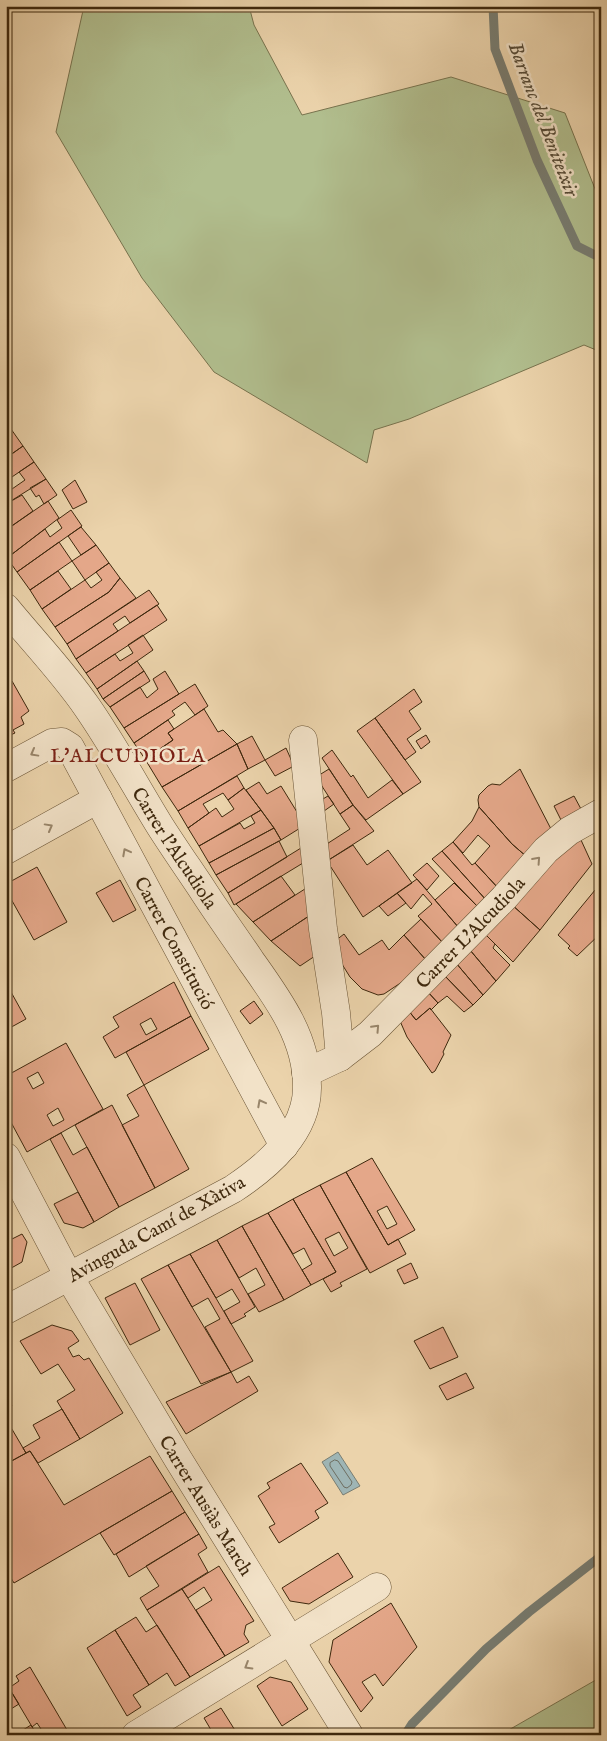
<svg xmlns="http://www.w3.org/2000/svg" width="607" height="1741" font-family="'IM FELL English',serif">
<rect width="100%" height="100%" fill="#ebd3ab"/>
<filter id="stains"><feTurbulence type="fractalNoise" baseFrequency=".004" numOctaves="4"/><feColorMatrix values="0 0 0 0 .2 0 0 0 0 .09 0 0 0 0 .02 0 0 0 .5 -.17"/></filter>
<radialGradient id="worn" r=".72"><stop offset=".6" stop-color="#630" stop-opacity="0"/><stop offset="1" stop-color="#630" stop-opacity=".3"/></radialGradient>
<path fill="#b1be8e" stroke="#78734e" d="M84,6H249L254,25L302,115L451,77L565,113L601,204V352L584,345L409,419L374,430L367,463L214,372L142,278L56,132Z
M601,1677V1735H500Z"/>
<path fill="#9eb5b5" stroke="#787d72" d="M338,1452L360,1486L343,1495L322,1462Z"/>
<g fill="none" stroke-linecap="round" stroke-linejoin="round">
<path stroke="#6e6e61" stroke-width="1" d="M335,1460L338,1461L352,1482L351,1485L347,1488L344,1487L330,1466V1463Z"/>
<path stroke="#787d72" stroke-width="9" d="M493,6L495,49L537,160L577,246L601,258
M405,1735L412,1724L486,1649L529,1612L601,1556"/>
</g>
<path fill="#e4a789" stroke="#3e280d" fill-rule="evenodd" d="M11,429L23,446L6,458V432Z
M23,446L34,462L6,481V458Z
M34,462L46,479L6,504V481L12,489L25,480L19,472Z
M46,479L57,495L44,504L39,495L36,497L30,488Z
M75,480L87,502L73,509L62,490Z
M22,495L33,511L6,530V504Z
M48,501L59,518L7,558L6,530Z
M71,510L82,526L17,572L7,558L45,529L50,537L62,528L57,520Z
M81,527L96,545L81,555L68,536Z
M59,542L72,561L30,590L17,572Z
M96,545L109,563L85,580L72,561Z
M109,563L120,578L109,592L55,627L42,609L85,580L91,588L102,580L96,572Z
M58,571L71,589L42,609L30,590Z
M120,578L136,598L67,644L55,627L109,592Z
M149,590L159,604L130,623L125,616L113,624L118,631L76,659L67,644Z
M157,605L167,620L86,673L76,659Z
M143,635L153,650L97,689L86,673L115,654L120,661L133,653L128,645Z
M137,661L144,671L103,699L97,689Z
M144,671L150,681L110,707L103,699Z
M165,671L179,694L124,728L110,707L140,687L147,698L158,689L153,679Z
M12,681L29,711L21,717L24,724L13,730L15,733L6,737V684Z
M195,684L208,706L195,715L185,702L172,711L175,715L134,743L124,728Z
M414,689L422,702L409,711L421,729L407,739L416,752L405,760L375,718Z
M204,709L218,732L223,730L237,744L162,787L145,759L173,740L168,733Z
M375,718L421,782L403,794L357,731Z
M168,720L174,729L168,733L173,740L145,759L134,743Z
M426,735L430,742L421,749L416,741Z
M252,736L265,760L248,769L237,744Z
M237,744L248,769L178,811L162,787Z
M286,748L294,766L275,776L265,760Z
M332,750L351,777L353,775L368,798L392,780L403,794L366,820L353,805L322,758Z
M329,769L353,805L340,814L316,777Z
M520,769L551,829L527,857L512,844L479,807L478,800L479,795L488,786L492,784L500,785Z
M237,776L244,788L228,800L223,793L203,804L209,813L188,828L178,811Z
M259,782L267,794L281,786L305,825L281,840L274,828L246,790Z
M244,788L261,810L199,846L188,828L216,808L222,817L234,809L228,800Z
M328,796L334,804L317,816L316,803Z
M574,796L581,809L561,820L554,806Z
M353,805L374,831L327,861L319,849L350,829L340,814Z
M479,807L512,844L527,857L499,889L475,863L490,846L478,835L463,853L453,842L472,821Z
M261,810L274,828L209,863L199,846L240,823L244,829L255,823L251,816Z
M274,828L281,840L216,875L209,863Z
M581,840L592,864L540,930L511,904L565,847Z
M279,841L287,857L228,893L216,875Z
M453,842L472,865L475,863L499,889L487,901L442,851Z
M353,845L367,865L388,850L412,883L363,917L327,861Z
M301,848L303,863L234,905L228,893Z
M442,851L487,901L479,908L432,859Z
M427,863L439,876L427,890L413,875Z
M37,867L67,922L34,940L6,890V884Z
M281,876L295,895L253,922L236,904Z
M417,879L459,928L443,943L418,916L432,904L423,894L411,909L397,893Z
M120,880L136,910L113,922L96,893Z
M454,883L479,908L459,928L435,900Z
M600,884L601,933L577,956L568,948L570,946L558,935Z
M308,887L312,914L271,941L253,922Z
M397,893L406,903L388,916L379,906Z
M511,904L540,930L513,962L485,934Z
M312,914L318,954L300,966L271,941Z
M421,919L443,943L426,960L404,935Z
M344,934L359,955L382,940L389,950L404,935L426,960L408,978L384,994L378,995L362,989L350,977L330,945Z
M485,934L495,944L493,948L510,965L496,981L470,950Z
M470,950L496,981L483,995L456,963Z
M456,963L483,995L473,1005L444,975Z
M6,971L11,980L6,983Z
M444,975L473,1005L464,1012L447,996L438,1003L427,991Z
M174,982L191,1016L115,1058L103,1037L119,1027L113,1017ZM151,1018L157,1029L146,1035L140,1024Z
M6,983L26,1019L6,1030Z
M427,991L438,1003L431,1010L430,1008L416,1020L408,1010Z
M254,1001L263,1014L250,1024L240,1011Z
M430,1008L451,1035L443,1052L444,1054L435,1071L432,1073L407,1037L400,1021L408,1010L416,1020Z
M191,1016L209,1049L144,1085L126,1052Z
M66,1043L103,1109L27,1152L6,1113V1076ZM38,1072L44,1083L33,1089L27,1078ZM58,1108L64,1120L53,1126L47,1115Z
M144,1085L189,1169L155,1188L122,1125L139,1116L127,1095Z
M112,1105L155,1188L119,1207L75,1125Z
M61,1133L73,1155L87,1147L119,1207L94,1222L50,1139Z
M372,1158L415,1230L388,1245L346,1172ZM387,1206L397,1224L387,1229L377,1211Z
M346,1172L388,1245L398,1239L406,1254L370,1273L320,1185Z
M320,1185L367,1269L340,1283L342,1286L331,1292L323,1279L336,1272L293,1199ZM339,1232L348,1248L334,1256L325,1239Z
M78,1192L94,1222L83,1228L64,1223L54,1204Z
M293,1199L336,1272L311,1285L302,1270L312,1264L304,1248L293,1254L268,1213Z
M268,1213L311,1285L284,1300L242,1226Z
M242,1226L284,1300L259,1312L248,1294L265,1285L256,1268L239,1278L217,1240Z
M6,1233L10,1240L22,1234L27,1242L22,1262L6,1271Z
M217,1240L255,1307L244,1314L246,1316L231,1324L224,1311L240,1302L232,1289L216,1298L190,1254Z
M190,1254L253,1361L231,1372L205,1327L220,1319L208,1298L192,1307L168,1265Z
M411,1263L418,1278L404,1284L397,1270Z
M168,1265L192,1307L231,1372L201,1384L141,1279Z
M135,1283L160,1330L130,1345L105,1298Z
M52,1325L72,1331L79,1341L68,1348L73,1357L79,1355L84,1360L89,1358L123,1413L80,1439L57,1401L75,1390L58,1364L41,1374L20,1341Z
M443,1327L458,1357L430,1369L414,1341Z
M231,1372L237,1383L249,1376L258,1391L186,1434L166,1402Z
M466,1373L474,1388L447,1400L439,1386Z
M6,1397L12,1406L6,1410Z
M62,1409L80,1439L38,1463L30,1451L26,1453L23,1448L40,1438L33,1425Z
M6,1419L26,1453L6,1464Z
M30,1451L64,1505L150,1456L172,1491L14,1583L6,1570V1464Z
M301,1463L328,1503L315,1511L319,1518L279,1543L269,1527L275,1524L258,1496L270,1488L267,1483Z
M172,1491L185,1512L114,1555L100,1533Z
M185,1512L199,1534L129,1577L116,1554Z
M199,1534L207,1548L198,1554L208,1572L147,1610L140,1598L159,1586L146,1566Z
M338,1553L353,1577L309,1604L290,1601L282,1588Z
M219,1566L254,1621L246,1625L244,1634L249,1642L225,1656L196,1610L212,1600L204,1587L188,1598L182,1589Z
M182,1589L225,1656L190,1677L147,1610Z
M391,1603L417,1647L383,1686L375,1674L362,1682L373,1698L361,1712L329,1662L333,1640Z
M136,1617L146,1632L157,1625L190,1677L175,1686L167,1673L149,1685L115,1630Z
M115,1630L149,1685L133,1695L141,1707L127,1716L87,1648Z
M30,1667L70,1735H45L37,1723L32,1727L31,1725L9,1688L19,1681L16,1676Z
M270,1677L291,1682L308,1709L282,1726L257,1686Z
M9,1688L19,1704L6,1712V1689Z
M221,1708L238,1735H214L204,1718Z
M31,1725L37,1735H15Z"/>
<g fill="none" stroke-linecap="round" stroke-linejoin="round">
<defs>
<g id="minor">
<path d="M303,740L323,929L336,1013L340,1057"/>
<path id="s1" d="M6,768L52,743L62,742L70,747L284,1146"/>
<path d="M6,850L98,799"/>
<path id="s2" d="M6,1157L68,1275L178,1459L349,1735"/>
<path d="M136,1735L377,1587"/>
</g>
<g id="tertiary">
<path id="s3" d="M6,608C33,641 63,672 87,707C114,746 136,787 160,826C174,848 188,868 202,889C218,914 235,937 251,961C278,999 307,1038 307,1086C308,1132 268,1166 233,1189L6,1310"/>
<path id="s4" d="M306,1073L340,1057L370,1034L504,898L546,850L569,831L601,813"/>
</g>
</defs>
<use href="#minor" stroke="#695334" stroke-width="29"/>
<use href="#tertiary" stroke="#695334" stroke-width="29"/>
<use href="#minor" stroke="#f2e2c8" stroke-width="28"/>
<use href="#tertiary" stroke="#f2e2c8" stroke-width="28"/>
</g>
<defs><path id="oneway-chevron" d="M-2-3.5L2.5 0L-2 3.5" fill="none" stroke-width="1.6" stroke-linecap="round" stroke-linejoin="round" transform="scale(1.25)"/></defs>
<g stroke="#98856a">
<use href="#oneway-chevron" transform="translate(34 753) rotate(151)"/>
<use href="#oneway-chevron" transform="translate(49 827) rotate(-29)"/>
<use href="#oneway-chevron" transform="translate(126 852) rotate(-118)"/>
<use href="#oneway-chevron" transform="translate(537 860) rotate(-48)"/>
<use href="#oneway-chevron" transform="translate(376 1028) rotate(-47)"/>
<use href="#oneway-chevron" transform="translate(261 1103) rotate(-118)"/>
<use href="#oneway-chevron" transform="translate(248 1666) rotate(149)"/>
</g>
<g text-anchor="middle" stroke-width="5" stroke-linejoin="round" paint-order="stroke">
<g font-size="19" fill="#3e280d" stroke="#f2e2c8">
<text dy="7" stroke="none"><textPath href="#s3" startOffset="294">Carrer l’Alcudiola</textPath></text>
<text dy="7" stroke="none"><textPath href="#s4" startOffset="218">Carrer L'Alcudiola</textPath></text>
<text dy="7" stroke="none"><textPath href="#s1" startOffset="294">Carrer Constitució</textPath></text>
<text transform="translate(156 1228) rotate(-29)" y="7">Avinguda Camí de Xàtiva</text>
<text dy="7" stroke="none"><textPath href="#s2" startOffset="402">Carrer Ausiàs March</textPath></text>
</g>
<g font-size="20" font-style="italic" fill="#564b37" stroke="#f2e2c8">
<text transform="translate(544 119) rotate(69)" y="7">Barranc del Beniteixir</text>
</g>
<g font-size="20" letter-spacing="1" fill="#7a1f14" stroke="#f2e2c8">
<text x="128" y="762">L'ALCUDIOLA</text>
</g>
</g>
<rect width="607" height="1741" fill="none" stroke="#ebd3ab" stroke-width="25"/>
<rect x="8" y="8" width="592" height="1726" fill="none" stroke="#3e280d" stroke-width="2.5"/>
<rect x="12" y="12" width="582" height="1716" fill="none" stroke="#3e280d"/>
<rect width="100%" height="100%" filter="url(#stains)"/>
<rect width="100%" height="100%" fill="url(#worn)"/>
</svg>
